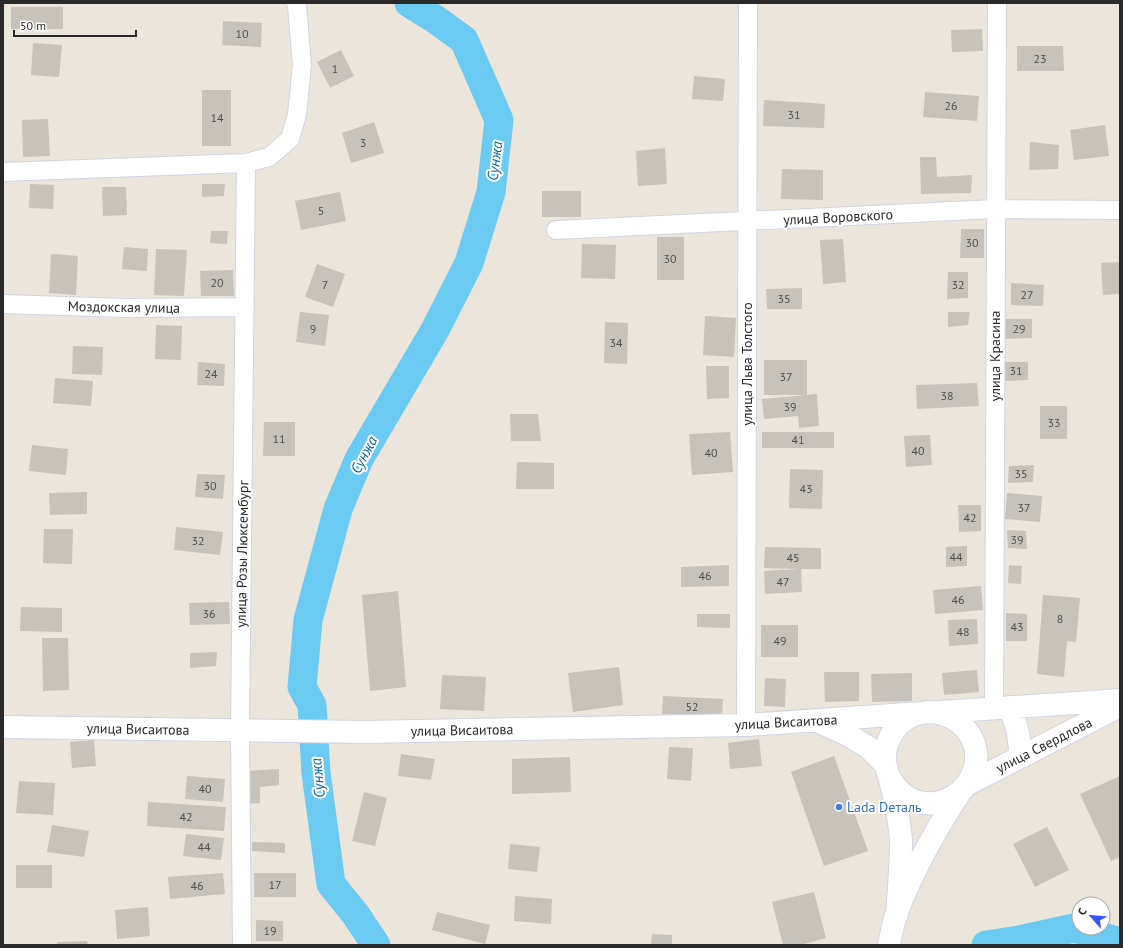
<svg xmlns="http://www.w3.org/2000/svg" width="1123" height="948" font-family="'PT Sans',sans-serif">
<rect width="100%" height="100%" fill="#ece5db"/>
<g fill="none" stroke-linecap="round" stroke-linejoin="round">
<path stroke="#6bcaf1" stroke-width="29" d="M376,945L356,915L331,884L316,773L312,705L302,687L308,620L338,509L359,459L435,330L469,263L491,192L499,120L464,40L435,19L409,3
M986,945L1019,940L1074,928L1120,942"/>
</g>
<path fill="#c7c2ba" d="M11,7H63V29H11Z
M223,21L262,23L261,47L222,45Z
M982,29L983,51L952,52L951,30Z
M33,43L62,45L59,77L31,75Z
M1017,46H1063L1064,71H1017Z
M341,50L354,76L330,88L317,62Z
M694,76L725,79L723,101L692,99Z
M202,90H231V146H202Z
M925,92L979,96L977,121L923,117Z
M764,100L825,104L824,128L763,126Z
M48,119L50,156L23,157L22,120Z
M374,122L384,153L351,163L342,133Z
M1105,125L1109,156L1074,160L1070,130Z
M1030,142L1059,145L1058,169L1029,170Z
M665,148L667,184L638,186L636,151Z
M920,157H936L937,177L972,175L971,193L921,194Z
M782,169L823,170V200L781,199Z
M30,184L54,185L53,209L29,208Z
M202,184H225L224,196L202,197Z
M102,187H126L127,215L103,216Z
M542,191H581V217H542Z
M340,192L346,221L301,230L295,201Z
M961,229H984V258H960Z
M211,231H228L227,244L210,243Z
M657,237H684V280H657Z
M843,239L846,282L823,284L820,240Z
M582,244L616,245L615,279L581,278Z
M124,247L148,249L147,271L122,269Z
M156,249L187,250L184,296L154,295Z
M51,254L78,256L76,295L49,293Z
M1120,262V294L1103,295L1101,263Z
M317,264L345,274L333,307L305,297Z
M233,270L234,296H201L200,271Z
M948,272H968V298L947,299Z
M1011,283L1044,285L1043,306L1011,305Z
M802,288V309H767L766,289Z
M300,312L329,315L325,346L296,342Z
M948,312H970L968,325L948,327Z
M705,316L736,318L734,357L703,355Z
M1006,319H1032V338L1005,339Z
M605,322L628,323L627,364L604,363Z
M156,325L182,326L181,360L155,359Z
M73,346L103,347L102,375L72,374Z
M764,360H807V395H764Z
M198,362L225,364L224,386L197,385Z
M1005,362H1028V380L1004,381Z
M706,366H729V398L707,399Z
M55,378L93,381L91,406L53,403Z
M977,383L979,406L917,409L916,385Z
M817,394L819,426L799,428L798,416L764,419L762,399Z
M1040,406H1067V439H1040Z
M510,414H538L541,441H511Z
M264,422H295V456H263Z
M730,432L733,472L692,475L689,434Z
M762,432H834V448H762Z
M930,435L932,465L906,467L904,436Z
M32,445L68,449L66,475L29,471Z
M517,462L554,463V489H516Z
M1034,465L1033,482L1008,483L1009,466Z
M790,469L823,470L822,509L789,508Z
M197,474L225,475L223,499L195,497Z
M87,492V514L50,515L49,493Z
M1007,493L1042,496L1040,522L1005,519Z
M958,505H981V531L959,532Z
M176,527L223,532L220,555L174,550Z
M44,529H73L72,564L43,563Z
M1007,530L1026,531L1027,549L1008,548Z
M967,546V566L946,567V547Z
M765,547L821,548V569H801L802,592L765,594L764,571L799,569L764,568Z
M729,565V586L681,587V567Z
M1009,565L1022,566L1021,584L1008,583Z
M981,586L983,610L935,614L933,590Z
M398,591L406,687L370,691L362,595Z
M1043,595L1080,598L1076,642L1067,641L1064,677L1037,674Z
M229,602L230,624L190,625L189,603Z
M21,607L62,608V632L20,631Z
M1006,613L1027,614V641H1006Z
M697,614H730V628L697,627Z
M977,619L978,644L949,646L948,620Z
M761,625H798V657H761Z
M42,638H68L69,690L43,691Z
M217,652L216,666L190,668V653Z
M619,667L623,705L573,712L568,673Z
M977,670L979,692L944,695L942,673Z
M824,672H859V701L825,702Z
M912,673V701L872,702L871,674Z
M442,675L486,677L484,711L440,709Z
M765,678L786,679L785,707L764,706Z
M663,696L723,699L722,717L662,714Z
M759,739L762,766L730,769L728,743Z
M94,740L96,766L72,768L70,742Z
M669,747L693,748L691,781L667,779Z
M401,754L435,759L431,780L398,776Z
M834,756L868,851L824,866L791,772Z
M570,757L571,792L512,794V759Z
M279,769V785L260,787V803L247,804V771Z
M187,776L225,779L223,802L185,799Z
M1120,776V857L1111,861L1080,794Z
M19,781L55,783L53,815L16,813Z
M364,792L387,798L375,846L352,841Z
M148,802L226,807L224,831L147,826Z
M52,825L89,831L84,857L47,852Z
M1047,827L1069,870L1035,887L1013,844Z
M186,834L224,838L221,860L183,856Z
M252,842L285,843V853L252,851Z
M510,844L540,847L537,872L508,869Z
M16,865H52V888H16Z
M223,873L225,894L170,899L168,877Z
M254,873H296V897H254Z
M814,892L826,938L800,945H783L772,902Z
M515,896L552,899L551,924L514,921Z
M148,907L150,936L117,939L115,910Z
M437,912L490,925L485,944L432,930Z
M256,920L283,921V941H256Z
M652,934L672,935V945H651Z
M87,941L88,945H57V942Z"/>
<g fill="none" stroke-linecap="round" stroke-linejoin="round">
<defs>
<path id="street" d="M3,172L246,163L269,157L290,139L297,115L302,65L297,6L296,3
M556,230L995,209L1120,210
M3,304L126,308L245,307
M994,708L997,3
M746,725L748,3
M242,945L240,730L246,163"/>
<path id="secondary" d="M1009,707C1017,725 1020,737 1020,757
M940,712L1120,700
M819,722L848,735L868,747L885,764
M3,727L364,732L746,725L921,713
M889,777C894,785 899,792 907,797C930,811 960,800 971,777C996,728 925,686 893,732C886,743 883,757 887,770C893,789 900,821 901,841C901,866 899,889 897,914
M968,784L1120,706
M889,945C891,934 893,923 897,912C913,870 935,831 959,794"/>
</defs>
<use href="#street" stroke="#d0d3e3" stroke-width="20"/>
<use href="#secondary" stroke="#d0d3e3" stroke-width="24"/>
<use href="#street" stroke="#fff" stroke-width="18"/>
<use href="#secondary" stroke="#fff" stroke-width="22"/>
</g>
<circle fill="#3f7fe0" stroke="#fff" stroke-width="1.5" cx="839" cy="807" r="4"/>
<g text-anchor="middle" stroke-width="4" stroke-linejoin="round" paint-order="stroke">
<g font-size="12" fill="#504f4d">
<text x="242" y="38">10</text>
<text x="1040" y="63">23</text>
<text x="335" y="73">1</text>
<text x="951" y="110">26</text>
<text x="794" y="119">31</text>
<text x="217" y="122">14</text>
<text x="363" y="147">3</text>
<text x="321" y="215">5</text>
<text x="972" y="247">30</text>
<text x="670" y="263">30</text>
<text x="217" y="287">20</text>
<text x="325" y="289">7</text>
<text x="958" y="289">32</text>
<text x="1027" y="299">27</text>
<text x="784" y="303">35</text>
<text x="313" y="333">9</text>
<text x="1019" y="333">29</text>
<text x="616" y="347">34</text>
<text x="1016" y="375">31</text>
<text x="211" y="378">24</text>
<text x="786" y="381">37</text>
<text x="947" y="400">38</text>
<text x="790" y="411">39</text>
<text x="1054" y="427">33</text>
<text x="279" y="443">11</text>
<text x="798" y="444">41</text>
<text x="918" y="455">40</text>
<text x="711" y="457">40</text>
<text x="1021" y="478">35</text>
<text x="210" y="490">30</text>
<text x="806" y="493">43</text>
<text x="1024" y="512">37</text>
<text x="970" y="522">42</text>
<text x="1017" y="544">39</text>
<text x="198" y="545">32</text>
<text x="956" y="561">44</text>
<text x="793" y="562">45</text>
<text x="705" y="580">46</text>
<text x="783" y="586">47</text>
<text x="958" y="604">46</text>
<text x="209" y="618">36</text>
<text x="1060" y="623">8</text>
<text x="1017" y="631">43</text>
<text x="963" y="636">48</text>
<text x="780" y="645">49</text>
<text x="692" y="711">52</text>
<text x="205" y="793">40</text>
<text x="186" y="821">42</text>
<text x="204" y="851">44</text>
<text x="275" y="889">17</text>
<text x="197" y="890">46</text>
<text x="270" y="935">19</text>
</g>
<g font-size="14" fill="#292929" stroke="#fff">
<text transform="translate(838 217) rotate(-3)" y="5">улица Воровского</text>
<text transform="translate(124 307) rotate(1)" y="5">Моздокская улица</text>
<text transform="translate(995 356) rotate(-90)" y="5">улица Красина</text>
<text transform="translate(747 364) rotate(-90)" y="5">улица Льва Толстого</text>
<text transform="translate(242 554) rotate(-89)" y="5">улица Розы Люксембург</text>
<text transform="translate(786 722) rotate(-3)" y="5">улица Висаитова</text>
<text transform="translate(138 729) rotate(1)" y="5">улица Висаитова</text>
<text transform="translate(462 730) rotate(-1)" y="5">улица Висаитова</text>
<text transform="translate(1044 745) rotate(-27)" y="5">улица Свердлова</text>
</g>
<g font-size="14" fill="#366cbe" stroke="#fff" text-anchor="start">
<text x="847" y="812">Lada Dеталь</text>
</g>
<g font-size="15" font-style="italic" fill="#0a679d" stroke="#fff">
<text transform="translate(495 161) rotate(-83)" y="5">Сунжа</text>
<text transform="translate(364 455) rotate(-62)" y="5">Сунжа</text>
<text transform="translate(318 778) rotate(-96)" y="5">Сунжа</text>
</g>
</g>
<rect width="1123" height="948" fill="none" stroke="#292929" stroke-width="8"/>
<g transform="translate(1091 916) rotate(297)"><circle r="19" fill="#ffffff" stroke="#a9a9a9"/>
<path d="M0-3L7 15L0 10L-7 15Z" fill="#3656fe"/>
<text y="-6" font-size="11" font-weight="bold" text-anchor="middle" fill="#292929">С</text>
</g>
<path d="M14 30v6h122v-6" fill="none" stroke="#292929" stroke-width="2"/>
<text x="20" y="30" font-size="12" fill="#292929" stroke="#ffffff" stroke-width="3" paint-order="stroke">50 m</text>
</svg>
